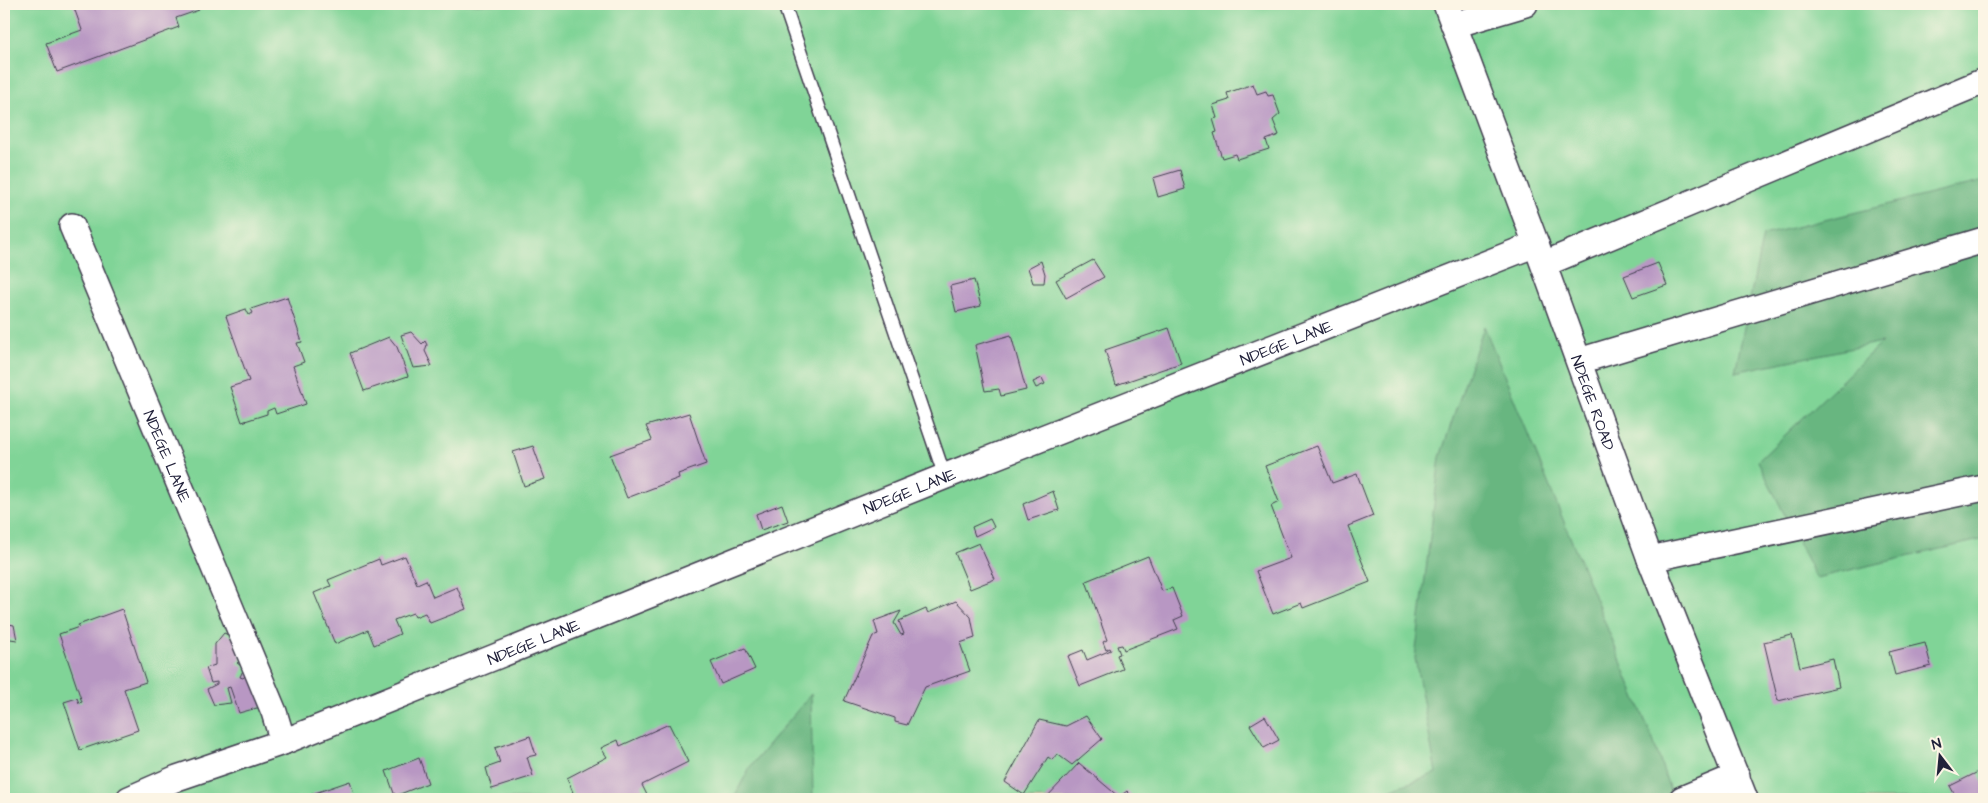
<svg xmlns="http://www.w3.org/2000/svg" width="1988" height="803" font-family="'Architects Daughter',sans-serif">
<rect width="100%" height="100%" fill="#fcf5e5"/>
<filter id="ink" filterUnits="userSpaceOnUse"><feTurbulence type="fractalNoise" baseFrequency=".02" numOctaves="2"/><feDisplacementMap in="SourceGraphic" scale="10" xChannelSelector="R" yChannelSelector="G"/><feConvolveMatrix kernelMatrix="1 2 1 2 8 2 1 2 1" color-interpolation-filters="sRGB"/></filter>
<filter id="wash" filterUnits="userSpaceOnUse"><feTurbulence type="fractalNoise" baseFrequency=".0096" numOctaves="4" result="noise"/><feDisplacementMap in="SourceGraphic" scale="20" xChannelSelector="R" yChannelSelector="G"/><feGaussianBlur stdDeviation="1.12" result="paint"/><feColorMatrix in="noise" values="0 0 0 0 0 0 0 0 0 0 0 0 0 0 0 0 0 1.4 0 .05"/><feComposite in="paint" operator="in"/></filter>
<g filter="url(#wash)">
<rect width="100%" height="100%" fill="#f2debf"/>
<path fill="#80d497" stroke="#517b69" d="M4,4H1984V799H4Z"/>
<path fill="#68b680" stroke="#456c5e" d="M1984,181V539L1816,578L1758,461L1882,342L1735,372L1763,235Z
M1484,326L1653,740L1673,799H1365L1436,773L1415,658L1440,457Z
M811,694L813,799H733L750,767Z"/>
<g id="blocks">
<path fill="#b897c3" d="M75,4H197L199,10L176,18L179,27L57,72L46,43L82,30L73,5Z
M1253,84L1257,94L1266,91L1268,96L1273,95L1280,114L1273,120L1279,135L1266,140L1269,149L1237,159L1235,154L1222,158L1214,133L1217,132L1213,119L1217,118L1213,105L1229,100L1227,93Z
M1180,170L1185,189L1158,197L1153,178Z
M1093,260L1104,277L1066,298L1056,280Z
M1041,261L1045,274L1044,283H1033L1028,268Z
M1658,263L1667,285L1633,297L1624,276Z
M974,280L981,306L956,312L950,286Z
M287,297L302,342L297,343L304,362L293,366L306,404L276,414L274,408L267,411V414L242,422L230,387L249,381L226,316L246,309L249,315L253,313L251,309Z
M1169,328L1181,363L1116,385L1105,350Z
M411,332L422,344L425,341L427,345L425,351L432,366L413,368L401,335Z
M1011,335L1026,390L1001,396L999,389L985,391L975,345Z
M389,337L397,347L408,376L364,391L350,353Z
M1042,378L1045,384L1036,388L1033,382Z
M689,413L706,464L678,474L679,478L627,498L610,455L652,440L646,426Z
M533,446L545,479L524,486L513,452Z
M1317,446L1332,483L1357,474L1373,516L1348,526L1370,582L1303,608L1301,603L1273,614L1256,571L1291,558L1271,506L1279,502L1265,466Z
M1053,491L1059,510L1028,520L1023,504Z
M782,504L788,521L761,530L756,514Z
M990,519L994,527L975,536L972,527Z
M979,543L995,579L970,589L955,553Z
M405,556L417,584L426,580L433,597L457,587L466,609L430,623L425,613L415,617L413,613L394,620L400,634L374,645L368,630L335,644L314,593L331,586L328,580L379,559L381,565Z
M1148,556L1162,591L1172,588L1183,616L1174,620L1178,629L1124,650L1122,645L1117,646L1120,654L1117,655L1123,669L1080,686L1068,656L1083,650L1087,660L1111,650L1110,648L1106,650L1103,642L1107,640L1086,581Z
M956,601L971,617L975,638L960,643L970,671L925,687L907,725L895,722V718L844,701L873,636L878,634L874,621L901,611L894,623L901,635L904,634L899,621L926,609L928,613Z
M122,609L146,682L124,689L138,730L80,750L64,702L77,698L79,703L82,702L59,634L79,627L78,625Z
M4,623L14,625L17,640L4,638Z
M224,633L241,641V660L237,663L244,668L240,677L243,678L252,670L264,706L239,713L230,687L227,688L231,703L214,705L207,689L217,684V682L211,683L206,668L215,665V644Z
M1792,635L1800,667L1833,659L1839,687L1778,701L1764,642Z
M1925,643L1931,666L1895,675L1889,652Z
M745,648L755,669L721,684L711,662Z
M1086,716L1102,739L1072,765L1057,754L1052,760L1048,757L1024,795L1005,782L1039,720L1066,726Z
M1265,716L1279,740L1264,748L1250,725Z
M669,724L688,762L642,785L647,795L643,797L644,799H570L574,795L567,778L607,757L601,748L618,740L620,746Z
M530,736L536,755L527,757L533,776L492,789L486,768L500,763L495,748Z
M419,758L428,783L395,796L386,771Z
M1079,763L1119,797L1127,791L1135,799H1045Z
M1978,772L1984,785V799H1957L1950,786Z
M350,781L356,799H314L312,794Z"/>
</g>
</g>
<g filter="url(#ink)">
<use href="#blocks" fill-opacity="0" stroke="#413e4f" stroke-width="1"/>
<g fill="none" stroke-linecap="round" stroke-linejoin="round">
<defs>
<path id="lane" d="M784,4L945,477"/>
<g id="street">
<path id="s1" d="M1446,4L1536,244L1650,559L1745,799"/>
<path d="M1454,25L1525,4"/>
<path id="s2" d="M72,226L274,712L283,742"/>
<path d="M1544,264L1984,81"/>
<path d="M1579,361L1984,240"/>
<path d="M1650,559L1984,488"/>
<path id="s3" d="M129,799L177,778L283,742L956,472L1536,244"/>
<path d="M1682,799L1737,776"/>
</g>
</defs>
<use href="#lane" stroke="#413e4f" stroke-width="15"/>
<use href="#street" stroke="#413e4f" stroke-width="28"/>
<use href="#lane" stroke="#fff" stroke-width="12"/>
<use href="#street" stroke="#fff" stroke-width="25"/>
</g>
</g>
<g text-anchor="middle" stroke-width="4" stroke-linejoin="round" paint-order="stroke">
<g font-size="16" fill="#22223b" stroke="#fcf5e5">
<text dy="6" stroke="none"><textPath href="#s3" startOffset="1244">NDEGE LANE</textPath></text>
<text dy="6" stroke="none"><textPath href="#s1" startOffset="425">NDEGE ROAD</textPath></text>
<text dy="6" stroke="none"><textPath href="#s2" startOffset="249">NDEGE LANE</textPath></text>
<text dy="6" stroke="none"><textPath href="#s3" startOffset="839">NDEGE LANE</textPath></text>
<text dy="6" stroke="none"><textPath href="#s3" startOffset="434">NDEGE LANE</textPath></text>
</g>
</g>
<rect width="1988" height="803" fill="none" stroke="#fcf5e5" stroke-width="20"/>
<g transform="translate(1940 756) rotate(344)" stroke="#fcf5e5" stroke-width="4" paint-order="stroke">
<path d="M0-4L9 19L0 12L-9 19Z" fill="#22223b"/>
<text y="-8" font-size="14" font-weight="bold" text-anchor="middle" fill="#22223b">N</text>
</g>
</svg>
